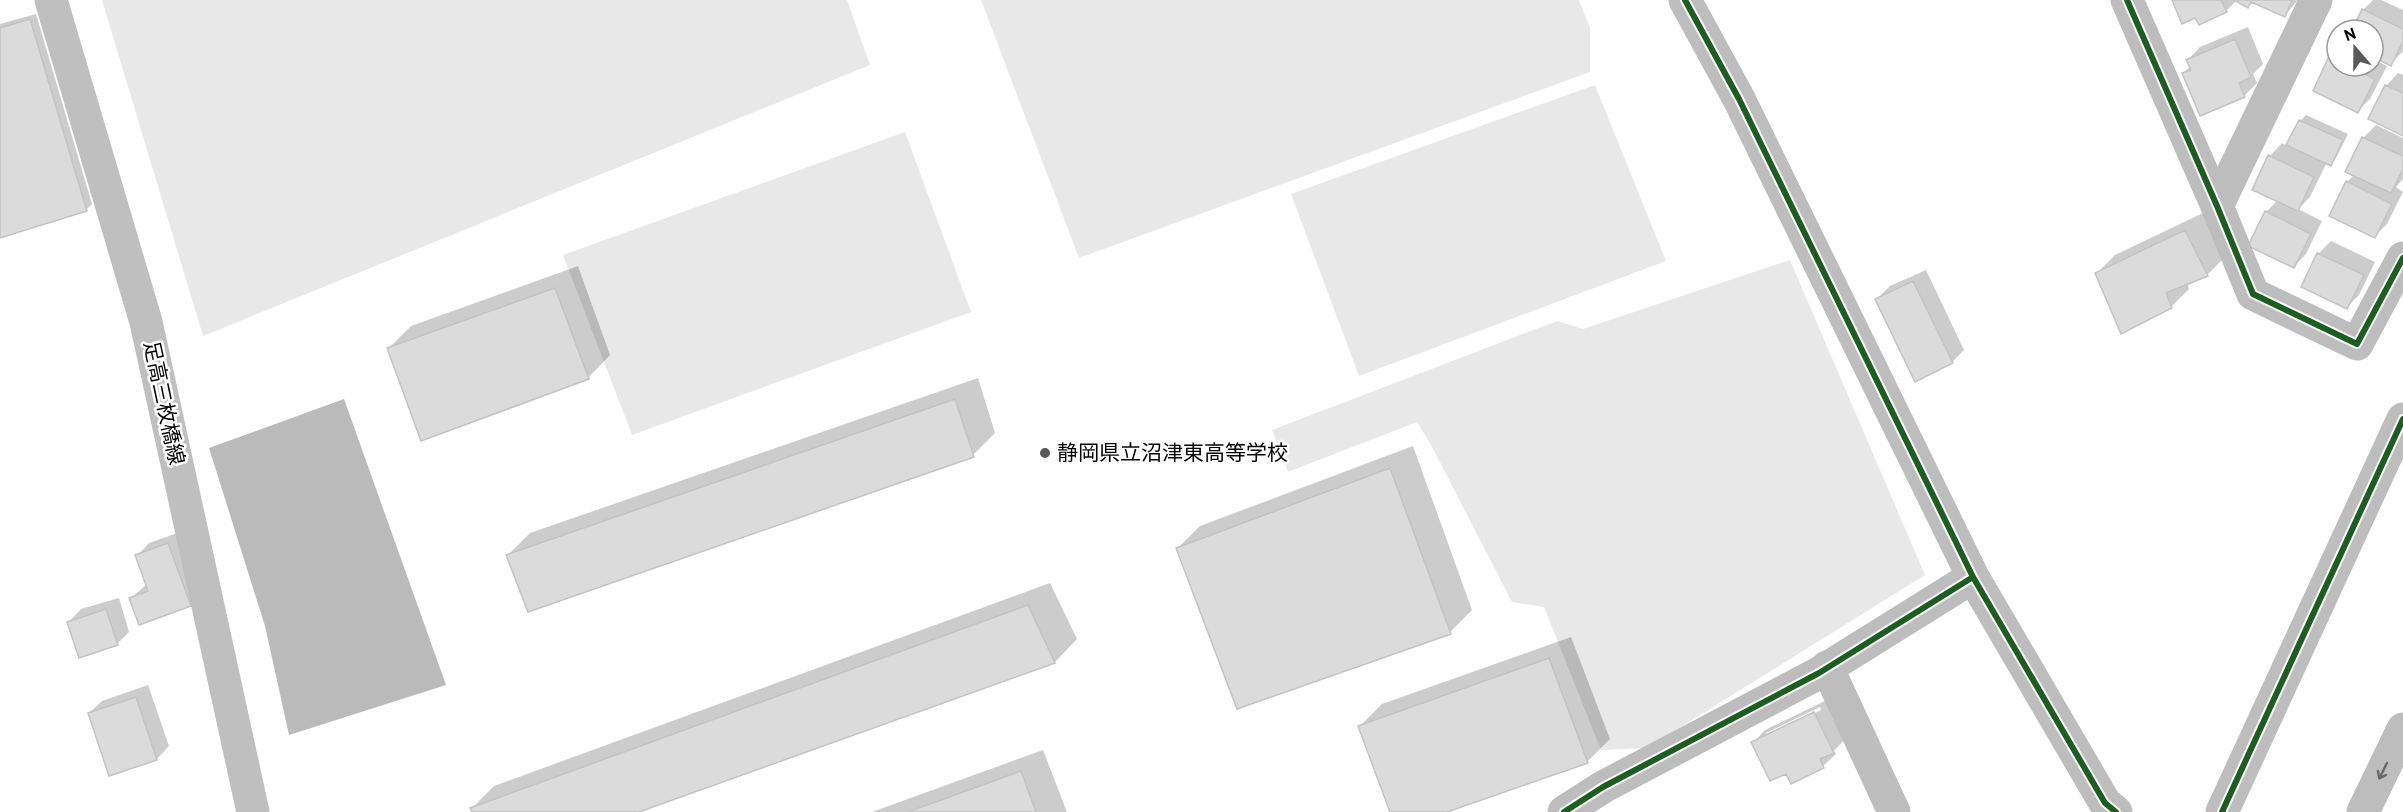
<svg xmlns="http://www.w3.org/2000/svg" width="2403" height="812" font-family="Overpass,'Noto Sans JP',sans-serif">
<rect width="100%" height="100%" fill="#fff"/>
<path fill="#e8e8e8" d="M102,0H847L870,65L203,336Z
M981,0H1579L1590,28V72L1079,258Z
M1595,85L1666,261L1359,376L1291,194Z
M905,132L971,312L632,435L563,255Z
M1790,260L1925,575L1647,748L1601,750L1544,607L1512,602L1430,443L1417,422L1288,472L1272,430L1557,321L1583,329Z"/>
<path fill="#bababa" d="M344,399L446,685L289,735L265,626L209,448Z"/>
<path fill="#0003" fill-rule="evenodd" d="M2173,0H2298L2285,15L2253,1L2248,6L2236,1L2226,11L2196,16Z
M2373,0H2381L2403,10V51L2391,64L2373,55V30H2354L2363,10Z
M36,14L92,204L86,210L0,237V24Z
M2248,27L2263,64L2253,74L2257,83L2244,96L2201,114L2183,73L2191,66L2188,60L2200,47Z
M2337,51V66H2373V59L2387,66L2370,99L2358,111L2331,57Z
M2398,73L2403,75V134L2386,86Z
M2306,115L2348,134L2336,158L2330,164L2327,162L2310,197L2298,209L2322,221L2306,254L2294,267L2266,212L2278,200L2254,189L2270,156L2282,143L2287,146L2300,121Z
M2376,125L2403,138V179L2396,187L2403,192L2387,224L2375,236L2347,182L2355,174L2363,138Z
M2203,213L2225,257L2207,275L2187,283L2189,289L2171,307L2097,273L2115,255Z
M2331,241L2375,262L2359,295L2346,308L2303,286L2319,253Z
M578,266L610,355L588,378L389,348L411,326Z
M1926,270L1964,350L1952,362L1877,299L1890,286Z
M978,378L995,433L973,455L508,555L530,533Z
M1413,446L1472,610L1450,632L1178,548L1200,526Z
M180,532L203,592L190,604L131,598L147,584L137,556L149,543Z
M1050,583L1077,639L1055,662L635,812H473L472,808L494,786Z
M119,598L129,632L117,644L69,622L81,609Z
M1571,637L1610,739L1587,762L1443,812H1392L1360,726L1382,704Z
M148,685L169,746L157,759L89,713L102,701Z
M1827,700L1845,739L1834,751L1836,754L1823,766L1786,772L1753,743L1765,730ZM1820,707L1821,710L1766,737V733Z
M1043,750L1067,812H872Z"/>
<path fill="#dbdbdb" stroke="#c3c3c3" stroke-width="1.5" d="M2172,0H2221L2227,12L2199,25L2195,18L2182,24Z
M2234,0H2292L2285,17L2251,2L2248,8Z
M2362,9L2403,29V41L2391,66L2373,57V30H2352Z
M30,19L87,211L0,238V28Z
M2235,39L2251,77L2239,83L2245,97L2200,116L2182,73L2191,70L2186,60Z
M2329,56L2337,60V66H2349L2375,79L2358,113L2313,91Z
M2385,85L2403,93V136L2368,119Z
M2299,120L2343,140L2331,166L2286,145Z
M2362,137L2403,156V169L2391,193L2345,172Z
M2268,155L2314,177L2298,211L2252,190Z
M2346,181L2392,204L2375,238L2329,216Z
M2265,211L2311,234L2294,268L2248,246Z
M2185,230L2208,276L2166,293L2172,308L2121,334L2095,273Z
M2317,253L2364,275L2347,309L2301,287Z
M1913,281L1953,363L1915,382L1875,299Z
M555,288L589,379L421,441L387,348Z
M955,399L974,457L528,612L506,555Z
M1390,468L1451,634L1237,709L1176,548Z
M168,543L191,606L139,625L129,598L148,591L135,555Z
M1028,605L1055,663L639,812H472L470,808Z
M106,609L118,645L79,658L67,622Z
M1549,658L1588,763L1447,812H1390L1358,726Z
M136,697L157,760L109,776L88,713Z
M1814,712L1834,753L1820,759L1824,768L1791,784L1786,774L1770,781L1751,742Z
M1021,771L1036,812H908Z"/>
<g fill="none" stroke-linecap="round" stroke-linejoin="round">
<path stroke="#bdbdbd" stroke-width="33" d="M1685,0L1739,99L1973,577L2105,803L2116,812
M2127,0L2217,206L2253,294L2357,344L2403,258
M2217,206L2316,0
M1827,667L1894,812
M1564,812L1603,787L1819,673L1973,577"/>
<path stroke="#bdbdbd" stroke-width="33" d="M2222,812L2403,419
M2363,812L2403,729"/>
<path stroke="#bfbfbf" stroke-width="33" d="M51,0L146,322L253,812"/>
<defs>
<path id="cycleway" d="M1685,0L1739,99L1973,577L2105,803L2116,812
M2127,0L2217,206L2253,294L2357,344L2403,258
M1564,812L1603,787L1819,673L1973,577
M2222,812L2403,419"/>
</defs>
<use href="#cycleway" stroke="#fff" stroke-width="10"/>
<use href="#cycleway" stroke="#1b5e20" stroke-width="6"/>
</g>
<defs><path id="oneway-shaft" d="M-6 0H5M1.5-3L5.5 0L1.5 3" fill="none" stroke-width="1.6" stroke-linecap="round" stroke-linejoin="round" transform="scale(1.5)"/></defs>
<use stroke="#686868" href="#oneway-shaft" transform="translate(2383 771) rotate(116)"/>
<circle fill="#595959" stroke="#fff" stroke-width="2" cx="1045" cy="453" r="6"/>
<g text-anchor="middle" stroke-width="5" stroke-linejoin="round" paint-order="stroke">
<g font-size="21" fill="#000" stroke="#fff">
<text transform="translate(164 403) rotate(78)" y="7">足高三枚橋線</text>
</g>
<g font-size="21" fill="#000" stroke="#fff" text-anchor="start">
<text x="1057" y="460">静岡県立沼津東高等学校</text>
</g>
</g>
<g transform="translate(2355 48) rotate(340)"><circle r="28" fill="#ffffff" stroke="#999999" stroke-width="1.5"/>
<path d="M0-4.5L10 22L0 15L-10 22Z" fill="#595959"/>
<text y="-9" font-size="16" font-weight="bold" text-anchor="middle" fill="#000000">N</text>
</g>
</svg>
